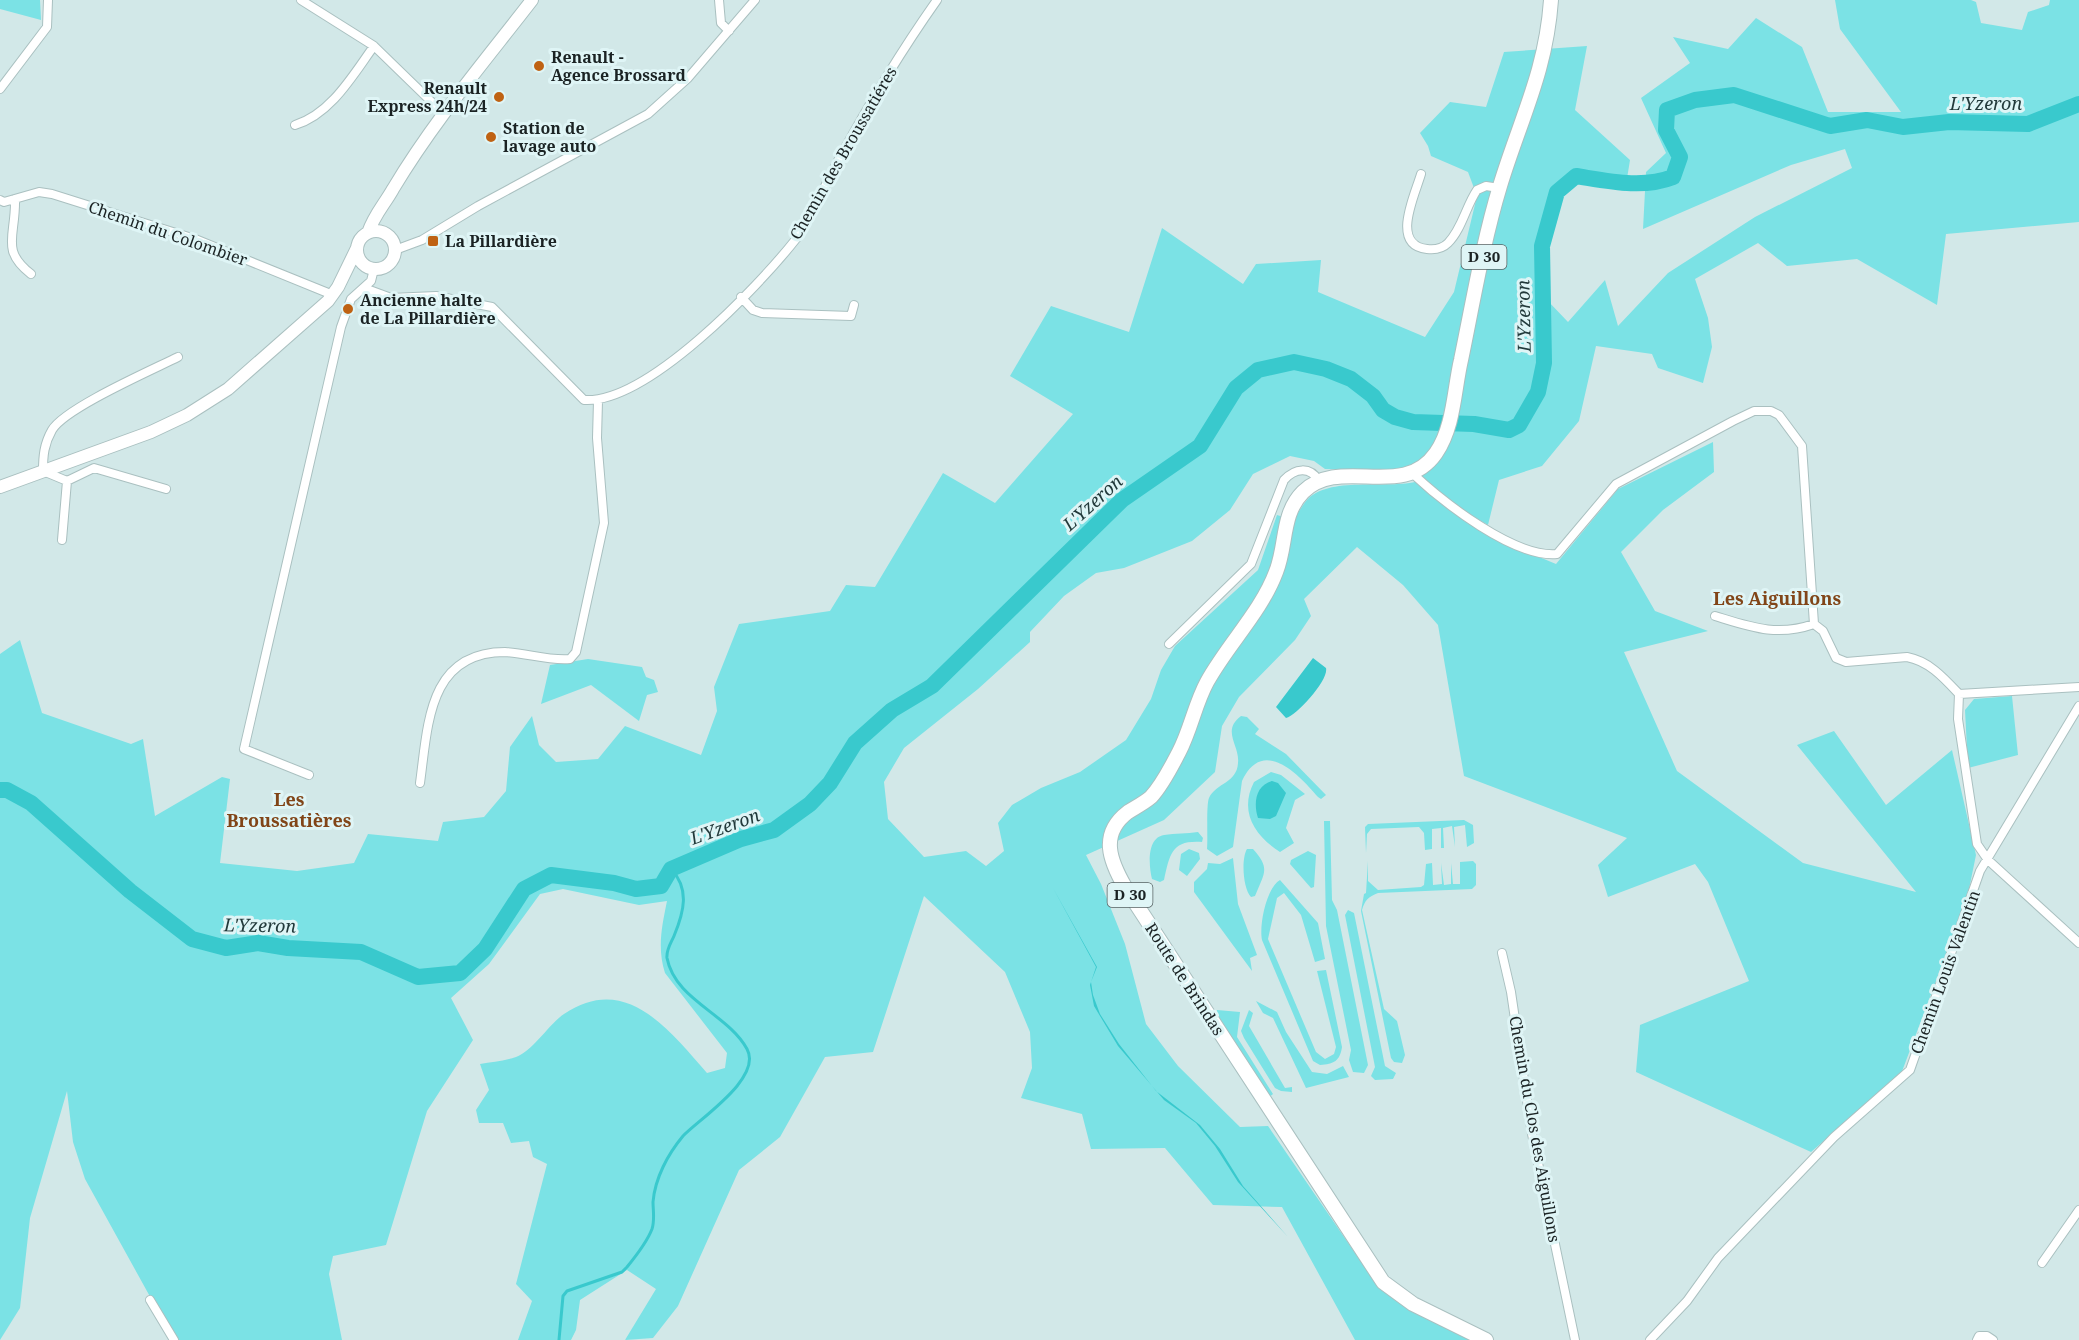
<svg xmlns="http://www.w3.org/2000/svg" width="2079" height="1340" font-family="'Noto Serif',serif">
<rect width="100%" height="100%" fill="#d2e8e8"/>
<path fill="#7be2e5" d="M0,0H40L41,20L0,9Z
M1835,0H1971L1976,2L1981,23L2022,30L2028,12L2049,5L2050,0H2079V222L1946,234L1937,305L1857,259L1787,266L1758,243L1695,279L1708,318L1712,347L1703,383L1658,368L1652,354L1596,346L1579,421L1542,466L1499,480L1488,525L1445,500L1421,479L1391,471L1325,469L1314,461L1290,456L1253,474L1230,510L1192,541L1124,568L1096,573L1064,596L1030,632V642L978,689L904,748L884,782L888,819L924,857L966,851L986,866L1004,851L998,823L1012,805L1041,788L1080,772L1126,740L1151,699L1161,670L1175,646L1258,570L1277,515L1293,520C1298,514 1301,507 1306,501C1328,475 1387,490 1419,481L1443,504L1486,535L1556,564L1618,489L1713,442L1714,472L1663,510L1621,552L1655,611L1708,631L1624,652L1677,771L1803,863L1916,892L1797,745L1834,731L1886,805L1952,750L1976,855L1967,899L1901,1074L1811,1152L1636,1072L1640,1025L1749,981L1708,882L1695,864L1608,897L1598,865L1627,838L1464,776L1438,625L1403,585L1357,547L1304,599L1311,616L1295,640L1239,697L1222,726L1215,772L1164,820L1086,855L1101,884L1125,944L1146,1024L1178,1066L1240,1127L1268,1126L1377,1285L1470,1340H1355L1282,1207L1213,1205L1165,1148L1091,1149L1082,1114L1021,1098L1032,1068L1030,1032L1005,972L924,896L873,1052L825,1057L780,1137L739,1170L678,1306L653,1338L625,1340L656,1289L627,1270L580,1300L576,1330L571,1340H518L532,1301L516,1284L547,1164L533,1157L529,1141L511,1143L503,1123H479L476,1110L489,1090L480,1064C492,1062 505,1061 516,1057C533,1051 549,1024 564,1014C626,972 669,1030 707,1073L725,1068L727,1053L665,973C657,948 662,926 667,901L639,905L563,889L540,894L489,964L451,998L473,1040L427,1111L386,1245L333,1256L329,1274L342,1340H174L85,1179L73,1142L67,1091L30,1218L20,1308L0,1340V654L20,640L42,713L131,744L143,739L155,816L222,777L230,779L220,863L297,871L354,863L368,834L438,841L443,822L484,817L506,791L510,747L532,716L539,745L556,762L598,759L625,726L701,755L717,711L714,687L739,624L830,611L846,585L875,587L943,473L995,503L1073,414L1010,376L1051,306L1129,332L1162,228L1243,284L1256,264L1321,260L1318,292L1425,337L1454,292L1477,196L1468,172L1431,156L1428,146L1420,133L1450,102L1486,107L1504,52L1587,46L1575,110L1630,160L1625,191L1578,181L1561,194L1548,244L1547,300L1568,322L1605,280L1618,326L1668,273L1755,217L1852,168L1845,149L1791,165L1643,229L1646,172L1666,153L1641,98L1690,63L1673,37L1728,49L1756,18L1802,47L1828,112H1901L1840,29Z
M588,659L642,667L646,677L654,680L658,692L647,695L639,721L591,685L541,704L550,665Z
M2012,696L2018,755L1968,768L1965,710L1974,699Z
M1241,716L1247,717L1259,729L1255,734L1286,754L1326,795L1321,799L1318,797C1299,775 1263,736 1242,781L1233,847L1217,856L1207,849C1208,838 1206,805 1209,798C1216,783 1237,783 1238,763C1240,745 1221,731 1241,716Z
M1271,772L1281,775L1305,794L1295,800L1286,828L1294,843L1280,852C1254,835 1239,811 1254,782Z
M1464,820L1473,825L1474,843L1467,847L1465,825L1454,827L1455,847L1452,826L1443,828L1444,848H1441V828L1432,829V849L1425,850L1424,833L1419,827L1371,829L1367,834L1366,853L1365,827L1368,824Z
M1324,821H1330L1332,900L1337,910L1368,1065L1364,1073L1353,1072L1349,1060L1351,1050L1326,926Z
M1198,832L1203,838L1202,842C1172,840 1170,853 1164,880L1160,882L1152,879C1149,867 1146,838 1164,835C1175,833 1187,834 1198,832Z
M1189,849L1199,853L1200,859L1187,876L1179,870L1181,854Z
M1247,849H1253C1271,869 1264,873 1255,896L1251,897C1243,889 1241,859 1247,849Z
M1308,851L1316,855L1314,887L1311,888L1290,864L1291,860Z
M1233,858L1238,904L1257,955L1250,958L1252,971L1194,892V882L1207,869L1208,863L1220,864Z
M1368,861V881L1378,890L1421,887L1424,885L1426,864L1432,863L1433,885L1442,884L1441,863L1444,885L1451,884V863L1453,884H1460V862L1473,861L1476,864V885L1472,889L1378,893C1368,897 1365,900 1362,910L1384,1009L1397,1021L1405,1055L1402,1063L1394,1062L1391,1058L1361,911L1364,894L1366,893Z
M1280,880L1318,923L1325,959L1315,962L1301,915L1284,893L1277,898L1268,939L1316,1052L1325,1059L1334,1054L1336,1047L1317,971L1326,970L1342,1047C1340,1061 1334,1064 1320,1065L1313,1061L1262,940C1259,926 1266,888 1280,880Z
M1348,910L1354,913L1385,1066L1396,1073L1393,1079L1375,1080L1371,1076L1375,1067L1345,915Z
M1256,1001L1277,1012L1286,1032L1312,1072L1327,1074L1343,1066L1349,1077L1306,1088L1273,1018L1263,1013Z
M1217,1010L1240,1012L1237,1037L1273,1094L1268,1098L1215,1017Z
M1249,1010L1253,1013L1249,1026L1285,1088L1292,1087V1092L1281,1091L1275,1088L1244,1038L1241,1031Z"/>
<path fill="#39c9cd" d="M1313,658L1326,668C1329,680 1297,715 1286,718L1276,707Z
M1272,781L1278,783L1286,793L1276,816L1270,819L1258,818C1253,803 1256,785 1272,781Z
M1053,888L1097,967L1091,982L1093,995L1100,1014L1119,1044L1156,1091L1200,1125L1220,1149L1243,1186L1288,1237L1238,1182L1215,1146L1196,1123L1164,1100L1118,1046L1094,1006L1090,985L1096,967Z"/>
<g fill="none" stroke-linecap="round" stroke-linejoin="round">
<path stroke="#39c9cd" stroke-width="3" d="M559,1340L563,1296L567,1291L622,1272L627,1267C636,1256 647,1242 652,1229C655,1220 653,1210 653,1202C655,1178 668,1154 683,1136C699,1119 763,1078 747,1049C728,1014 675,1000 667,958C666,950 671,943 674,936C684,912 690,889 671,869"/>
<path stroke="#39c9cd" stroke-width="16" d="M0,790H7L31,803L130,891L192,939L226,948L258,943L288,948L361,952L418,977L460,973L485,949L524,889L551,875L614,883L636,889L661,886L671,869L741,839L774,830L810,804L830,783L855,743L892,710L932,686L1122,500L1200,446L1236,388L1258,370L1294,362L1326,369L1351,379L1373,396L1383,410L1395,417L1413,422L1474,424L1509,430L1519,425L1538,392L1544,363L1542,246L1557,192L1576,176C1608,181 1643,189 1673,177L1680,157L1666,130L1667,110L1695,100L1734,95L1830,126L1867,120L1903,127L1949,122L2028,124L2079,104"/>
<defs>
<path id="minor" d="M301,0L374,46L444,114
M719,0L721,23L729,31
M0,89L47,27L48,0
M295,125C331,114 353,75 374,46
M1421,174C1415,195 1390,245 1427,249C1435,250 1442,249 1448,243C1462,229 1466,206 1477,190L1486,186L1499,188
M15,199C16,236 0,250 31,274
M0,200L4,202L39,192L52,194L195,239L333,295
M395,250L422,240L478,206L648,114L688,78L755,0
M364,288L391,298L436,296L492,307L584,400C647,404 758,287 796,239C813,215 825,184 839,159C869,104 901,51 937,0
M741,297L753,310L762,313L851,316L854,305
M1413,474C1443,502 1514,558 1557,554L1616,484L1733,421L1754,411H1771L1779,415L1802,446L1814,624L1823,631L1836,658L1846,662L1907,657C1929,661 1944,678 1959,694
M166,489L94,468L67,481L43,471C43,456 44,444 52,430C65,408 152,370 178,357
M62,540L67,481
M1715,616C1751,627 1777,637 1814,624
M1169,644L1251,564L1284,480C1295,468 1310,466 1319,481
M1959,694L1958,719L1977,844L1988,860L2079,943
M1959,694L2079,687
M309,775L244,749L341,327L351,299L371,281L374,269
M420,783C428,725 428,652 505,652C527,653 548,661 570,659L576,652L604,523L597,438L598,401
M1502,953L1511,992L1532,1134L1575,1340
M2042,1263L2079,1210
M150,1300L174,1340
M1650,1340L1687,1301L1718,1258L1834,1137L1910,1070L1980,871L2079,706
M1977,1340L1979,1336H1987L1993,1340"/>
<path id="secondary" d="M357 250a19 19 0 1 1 38 0a19 19 0 1 1-38 0Z
M368,233C374,215 384,205 393,189C433,122 484,62 532,0
M0,487L151,432L187,415L228,389L328,301L338,287L357,248"/>
<path id="primary" d="M1486,1340L1413,1304L1383,1282L1125,887C1110,861 1099,834 1128,812C1136,807 1144,803 1151,797C1163,784 1171,767 1179,752C1191,729 1195,704 1207,682C1228,644 1261,612 1276,572C1287,545 1281,514 1303,492C1340,455 1403,501 1436,453C1454,427 1454,390 1461,360C1473,302 1483,242 1500,186C1520,120 1546,72 1551,0"/>
</defs>
<use href="#minor" stroke="#aac0c0" stroke-width="10"/>
<use href="#secondary" stroke="#aac0c0" stroke-width="14"/>
<use href="#primary" stroke="#aac0c0" stroke-width="16"/>
<use href="#minor" stroke="#fff" stroke-width="8"/>
<use href="#secondary" stroke="#fff" stroke-width="12"/>
<use href="#primary" stroke="#fff" stroke-width="14"/>
</g>
<g fill="#bf6213" stroke="#dff5f6" stroke-width="2">
<circle cx="539" cy="66" r="6"/>
<circle cx="499" cy="97" r="6"/>
<circle cx="491" cy="137" r="6"/>
<rect x="427" y="235" width="12" height="12" rx="3"/>
<circle cx="348" cy="309" r="6"/>
</g>
<g text-anchor="middle" stroke-width="6" stroke-linejoin="round" paint-order="stroke">
<g fill="#dff5f6" stroke="#566263" stroke-width="1.5">
<rect x="1461.5" y="245" width="45" height="24" rx="4.5"/>
<rect x="1107.5" y="883" width="45" height="24" rx="4.5"/>
</g>
<g font-size="15" font-weight="bold" fill="#1b2324">
<text x="1484" y="262">D 30</text>
<text x="1130" y="900">D 30</text>
</g>
<g font-size="16" font-weight="bold" fill="#1b2324" stroke="#dff5f6" text-anchor="start">
<text x="551" y="63">Renault -<tspan x="551" dy="18">Agence Brossard</tspan></text>
<text x="487" y="94" text-anchor="end">Renault<tspan x="487" dy="18">Express 24h/24</tspan></text>
<text x="503" y="134">Station de<tspan x="503" dy="18">lavage auto</tspan></text>
<text x="445" y="247">La Pillardière</text>
<text x="360" y="306">Ancienne halte<tspan x="360" dy="18">de La Pillardière</tspan></text>
</g>
<g font-size="16" fill="#1b2324" stroke="#dff5f6">
<text transform="translate(843 153) rotate(-60)" y="6">Chemin des Broussatiéres</text>
<text transform="translate(168 233) rotate(19)" y="6">Chemin du Colombier</text>
<text transform="translate(1945 972) rotate(-70)" y="6">Chemin Louis Valentin</text>
<text transform="translate(1185 979) rotate(57)" y="6">Route de Brindas</text>
<text transform="translate(1535 1129) rotate(80)" y="6">Chemin du Clos des Aiguillons</text>
</g>
<g font-size="18" font-style="italic" fill="#223a3b" stroke="#dff5f6">
<text x="1986" y="110">L'Yzeron</text>
<text transform="translate(1524 316) rotate(-91)" y="6">L'Yzeron</text>
<text transform="translate(1093 503) rotate(-42)" y="6">L'Yzeron</text>
<text transform="translate(725 827) rotate(-20)" y="6">L'Yzeron</text>
<text transform="translate(260 926) rotate(1)" y="6">L'Yzeron</text>
</g>
<g font-size="18" font-weight="bold" fill="#814518" stroke="#dff5f6">
<text x="1777" y="605">Les Aiguillons</text>
<text x="289" y="806">Les<tspan x="289" dy="21">Broussatières</tspan></text>
</g>
</g>
</svg>
